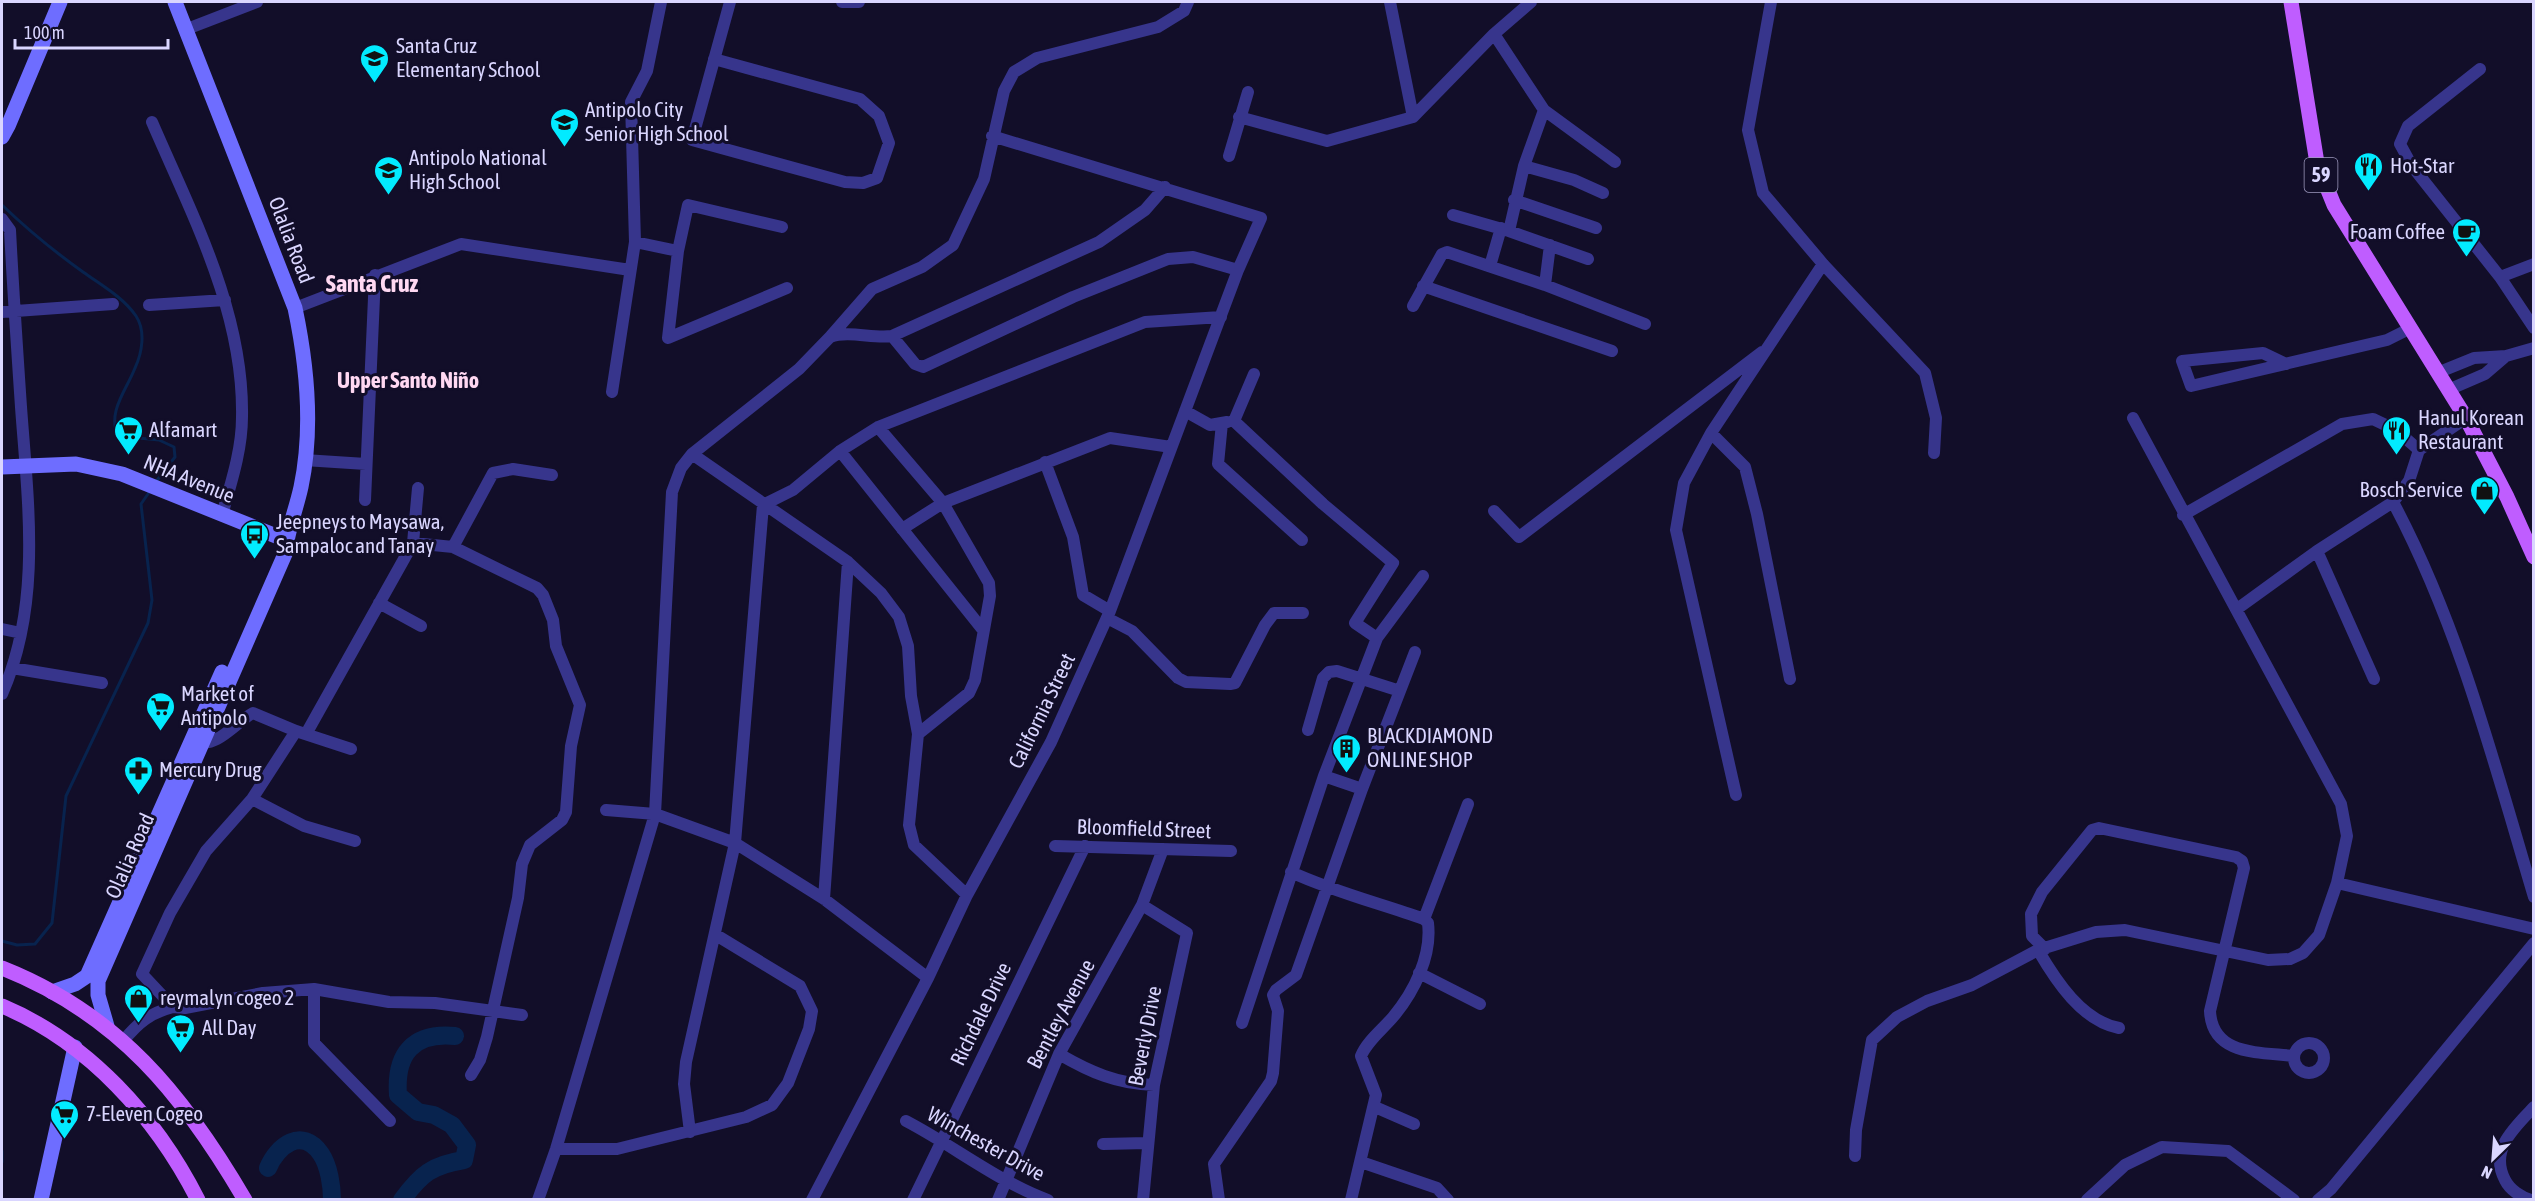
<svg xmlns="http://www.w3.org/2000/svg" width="2535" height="1201" font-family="'Asap Condensed',sans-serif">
<rect width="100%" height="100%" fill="#120e29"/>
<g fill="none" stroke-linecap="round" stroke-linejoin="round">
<path stroke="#08234e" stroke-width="3" d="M2,205C27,229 55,252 83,272C101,285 123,297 136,316C146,331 142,353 135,368C126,391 107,412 118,436L159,440L174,447L175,457L155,483
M2,941L17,945L35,944L52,923L66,796L148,623L152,600L141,504L150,491
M2,1151V1162"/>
<path stroke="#08234e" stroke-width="18" d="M268,1168C277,1146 302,1126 321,1154C329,1166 332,1186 332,1200
M402,1200C421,1174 432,1165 464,1160L467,1145L452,1125L434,1115L418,1112L398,1095C395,1054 413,1032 455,1036"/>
<path stroke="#37358c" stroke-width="12" d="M842,2H859
M1390,2L1413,117
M1771,2L1748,130L1763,193L1823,264L1925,373L1936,418L1934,453
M187,29L257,2
M1494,34L1544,110L1615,162
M714,59L860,99L879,116L889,143L877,178L863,183L845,182L692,140L730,2
M2480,69L2408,126L2400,144L2412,166L2500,277L2534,328
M1239,117L1327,141L1413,117L1494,34L1531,2
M152,122C192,215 244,312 242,417C242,450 231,483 222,515
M1229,156L1248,92
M1524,166L1574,180L1603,193
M1514,200L1596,228
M1453,215L1509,231L1588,259
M2,219L10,230C13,289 17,348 21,407C28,503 42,604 2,694
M782,227L688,205L678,251L668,338L787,288
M1509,231L1524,166L1544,110
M635,242L678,251
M1490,266L1501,228
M2500,277L2534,264
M1545,285L1550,245
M1423,286L1612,351
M149,305L225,300
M1413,306L1442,254L1447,252L1545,285L1645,324
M295,308L461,244L630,270
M2,312L113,304
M892,336L915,364L923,367L1073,297L1168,259L1193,257L1238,270
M830,337L872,289L922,267L953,245L984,179L1004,91L1014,72L1037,58L1158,27L1184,11L1188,2
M2286,364L2263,353L2182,361L2191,386L2387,340L2409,329
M2437,373L2474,358L2506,356L2534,348
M1254,374L1234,421L1323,504L1393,563L1355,623L1377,638
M2448,390L2485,374L2506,356
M612,392L635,242L631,102L647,71L661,2
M1185,411L1210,425L1227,422
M1222,423L1218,464L1302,540
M878,427L943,503L989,583L990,596L975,680L969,693L918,734
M1711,433L1745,467L1757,514L1790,679
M840,451L983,630
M692,454L848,562L881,593L899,617L908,646L911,696L918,734L909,825L914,845L967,895
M304,460L366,464
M1045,462L1073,537L1083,595L1110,611
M365,500L375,275
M2393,502C2459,626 2494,763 2534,897
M1494,511L1519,537L1762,352
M2183,515L2342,424L2373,419L2396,430L2419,450
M902,529L943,503L1110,438L1171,447
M413,543L453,547L537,588L543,595L553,620L556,646L580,705L571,746L566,812L562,820L530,845L522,864L518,898L487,1037L480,1060L471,1075
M453,547L493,473L513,469L552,475
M2317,551L2374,679
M379,603L421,626
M2237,609L2317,551L2393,502L2409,481L2419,450L2466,418
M1107,618L1132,631L1178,678L1186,682L1230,684L1235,683L1265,625L1274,613H1303
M2,629L21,633
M12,668L102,683
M1308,730L1323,678L1329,672L1337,671L1400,691
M306,734L413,543L418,488
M198,741C216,749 237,721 253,713L296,731L351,749
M1324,776L1377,638L1423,576
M1736,795L1676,530L1684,483L1711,433L1823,264
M252,799L304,826L355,841
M606,810L655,814L735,843L824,899L928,978
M1055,846L1231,851
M1291,872C1334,892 1379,903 1424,919L1428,923C1432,956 1414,992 1393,1017C1383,1029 1367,1041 1361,1056L1376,1095L1351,1200
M2337,883L2534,929
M824,899L848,562
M1142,905L1187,933L1154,1085L1143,1200
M1424,919L1468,804
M2045,949L2032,936L2031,914L2042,892L2092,830L2099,828L2236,857L2242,861L2244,868L2210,1011C2212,1056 2260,1052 2294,1056
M2038,950C2056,981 2082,1021 2119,1028
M1419,973L1480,1004
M314,989V1043L390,1121
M173,1007L185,1008L263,993L314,989L389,1002L435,1003L522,1015
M1242,1023L1324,776L1362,789
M124,1040C139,1022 150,1013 173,1007L142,974L170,913L206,851L252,799L296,731
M2294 1058a15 15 0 1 1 30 0a15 15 0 1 1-30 0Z
M1059,1054C1090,1072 1117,1084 1154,1085
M1375,1107L1414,1124
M906,1121C954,1146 997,1181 1048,1200
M690,1132L684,1084L686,1062L735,843L763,505L793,490L840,451L878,427L1145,322L1221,317
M1103,1144L1147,1143
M556,1149H617L746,1117L772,1105L788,1083L809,1029L812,1011L800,986L716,935
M1855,1156L1856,1130L1872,1040L1897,1017L1927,1001L1972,985L2038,950L2096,932L2125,930L2268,960L2290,959L2303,953L2319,935L2337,883L2347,836L2341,804L2133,418
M1361,1162L1437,1188L1448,1200
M538,1200L556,1149L655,814L672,492L681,468L692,454L799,369L830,337C849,330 873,339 892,336L1099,242L1145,210L1165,187
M812,1200L928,978L967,895L1051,742L1110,611L1238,270L1261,218L992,136
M913,1200L1085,846
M998,1200L1059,1054L1142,905L1163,849
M1219,1200L1214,1164L1271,1081L1273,1073L1278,1011L1273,995L1276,990L1296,975L1362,789L1415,652
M2087,1200L2125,1165L2162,1147L2228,1151L2294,1200
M2318,1200L2331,1189L2534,943
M2531,1200C2521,1197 2510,1190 2505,1180C2489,1150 2514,1128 2534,1107"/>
<path stroke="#6e6dff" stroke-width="15" d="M2,137L8,126L60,2
M2,467L76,464L122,474L286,540
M52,992L75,984L87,976L222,672
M107,1026L98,995V981L285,554C287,531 296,510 301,487C313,430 307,365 295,308L175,2
M41,1200L75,1047"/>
<path stroke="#bf5dff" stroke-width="15" d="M2291,2L2317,163L2334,205L2466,418L2507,497L2534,557
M2,968C118,1014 183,1094 245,1200
M2,1006C88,1042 156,1117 198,1200"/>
</g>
<defs>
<symbol id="school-pin" viewBox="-11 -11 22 30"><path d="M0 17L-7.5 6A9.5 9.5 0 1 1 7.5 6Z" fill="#02ebff" stroke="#120e29"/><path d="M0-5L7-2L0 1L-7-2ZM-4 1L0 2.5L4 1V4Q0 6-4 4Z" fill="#111"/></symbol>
<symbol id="restaurant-pin" viewBox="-11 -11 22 30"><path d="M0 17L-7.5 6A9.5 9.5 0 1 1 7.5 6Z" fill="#02ebff" stroke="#120e29"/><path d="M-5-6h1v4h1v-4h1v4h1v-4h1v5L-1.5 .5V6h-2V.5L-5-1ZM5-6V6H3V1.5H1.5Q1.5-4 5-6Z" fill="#111"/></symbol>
<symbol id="cafe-pin" viewBox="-11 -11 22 30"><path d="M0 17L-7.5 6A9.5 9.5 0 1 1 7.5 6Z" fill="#02ebff" stroke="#120e29"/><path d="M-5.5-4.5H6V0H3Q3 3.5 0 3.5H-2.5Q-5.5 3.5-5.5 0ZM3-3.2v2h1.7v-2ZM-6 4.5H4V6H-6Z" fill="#111"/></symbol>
<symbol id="supermarket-pin" viewBox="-11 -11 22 30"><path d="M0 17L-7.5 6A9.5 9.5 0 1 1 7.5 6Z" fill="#02ebff" stroke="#120e29"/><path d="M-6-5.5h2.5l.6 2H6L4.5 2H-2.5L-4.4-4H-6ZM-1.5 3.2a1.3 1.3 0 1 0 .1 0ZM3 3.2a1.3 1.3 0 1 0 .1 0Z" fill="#111"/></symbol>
<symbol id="shop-pin" viewBox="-11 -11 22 30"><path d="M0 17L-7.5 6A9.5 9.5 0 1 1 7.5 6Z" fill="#02ebff" stroke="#120e29"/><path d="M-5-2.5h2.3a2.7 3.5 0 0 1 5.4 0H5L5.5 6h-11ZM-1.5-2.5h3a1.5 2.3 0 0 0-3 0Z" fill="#111"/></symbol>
<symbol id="bus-pin" viewBox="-11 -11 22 30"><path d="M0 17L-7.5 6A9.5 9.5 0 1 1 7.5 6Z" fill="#02ebff" stroke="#120e29"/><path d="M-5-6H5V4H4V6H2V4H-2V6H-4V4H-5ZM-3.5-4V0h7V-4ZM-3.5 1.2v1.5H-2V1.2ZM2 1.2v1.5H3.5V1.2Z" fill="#111"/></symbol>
<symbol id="building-pin" viewBox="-11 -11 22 30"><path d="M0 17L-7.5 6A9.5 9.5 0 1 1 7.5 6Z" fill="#02ebff" stroke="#120e29"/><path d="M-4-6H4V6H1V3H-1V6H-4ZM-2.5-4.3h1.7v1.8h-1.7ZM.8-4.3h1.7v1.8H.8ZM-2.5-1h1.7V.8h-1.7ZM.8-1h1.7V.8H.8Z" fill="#111"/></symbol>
<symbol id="pharmacy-pin" viewBox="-11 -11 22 30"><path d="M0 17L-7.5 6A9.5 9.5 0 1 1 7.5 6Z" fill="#02ebff" stroke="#120e29"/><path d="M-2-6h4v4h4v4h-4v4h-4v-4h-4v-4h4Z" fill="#111"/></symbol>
</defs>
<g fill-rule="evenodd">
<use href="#school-pin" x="358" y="42" width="33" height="45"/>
<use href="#school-pin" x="548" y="106" width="33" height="45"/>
<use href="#restaurant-pin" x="2352" y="150" width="33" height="45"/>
<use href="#school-pin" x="372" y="154" width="33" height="45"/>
<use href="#cafe-pin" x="2450" y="216" width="33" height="45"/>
<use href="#supermarket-pin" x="112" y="414" width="33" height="45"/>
<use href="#restaurant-pin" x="2380" y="414" width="33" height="45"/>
<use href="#shop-pin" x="2468" y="474" width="33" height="45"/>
<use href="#bus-pin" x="238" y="518" width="33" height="45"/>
<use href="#supermarket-pin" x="144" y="690" width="33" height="45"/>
<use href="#building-pin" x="1330" y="732" width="33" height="45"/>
<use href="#pharmacy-pin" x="122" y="754" width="33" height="45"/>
<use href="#shop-pin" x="122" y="982" width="33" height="45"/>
<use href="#supermarket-pin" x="164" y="1012" width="33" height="45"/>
<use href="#supermarket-pin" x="48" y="1098" width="33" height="45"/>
</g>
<g text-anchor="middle" stroke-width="6" stroke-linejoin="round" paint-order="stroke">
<rect fill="#120e29" stroke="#9e9abf" stroke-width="1.5" x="2304.5" y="158" width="33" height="34" rx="4.5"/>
<g font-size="20" font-weight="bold" fill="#dad6ff">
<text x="2321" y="182">59</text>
</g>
<g font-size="21" fill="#dad6ff" stroke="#120e29" text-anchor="start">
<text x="396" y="53">Santa Cruz<tspan x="396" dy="24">Elementary School</tspan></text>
<text x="585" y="117">Antipolo City<tspan x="585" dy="24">Senior High School</tspan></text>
<text x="409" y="165">Antipolo National<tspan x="409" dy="24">High School</tspan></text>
<text x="2390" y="173">Hot-Star</text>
<text x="2445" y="239" text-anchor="end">Foam Coffee</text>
<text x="2418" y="425">Hanul Korean<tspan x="2418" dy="24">Restaurant</tspan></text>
<text x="149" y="437">Alfamart</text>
<text x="2463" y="497" text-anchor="end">Bosch Service</text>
<text x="276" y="529">Jeepneys to Maysawa,<tspan x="276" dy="24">Sampaloc and Tanay</tspan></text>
<text x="181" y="701">Market of<tspan x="181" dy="24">Antipolo</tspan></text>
<text x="1367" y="743">BLACKDIAMOND<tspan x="1367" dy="24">ONLINE SHOP</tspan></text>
<text x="159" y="777">Mercury Drug</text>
<text x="160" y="1005">reymalyn cogeo 2</text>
<text x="202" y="1035">All Day</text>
<text x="86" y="1121">7-Eleven Cogeo</text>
</g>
<g font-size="21" fill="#dad6ff" stroke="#120e29">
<text transform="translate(291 240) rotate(69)" y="7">Olalia Road</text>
<text transform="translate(189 479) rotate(22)" y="7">NHA Avenue</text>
<text transform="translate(1042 711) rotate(-64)" y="7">California Street</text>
<text transform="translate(1144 829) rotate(2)" y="7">Bloomfield Street</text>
<text transform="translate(130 856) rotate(-66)" y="7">Olalia Road</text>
<text transform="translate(981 1014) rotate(-64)" y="7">Richdale Drive</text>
<text transform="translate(1061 1014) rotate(-62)" y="7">Bentley Avenue</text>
<text transform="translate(1145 1036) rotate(-79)" y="7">Beverly Drive</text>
<text transform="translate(986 1144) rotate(29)" y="7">Winchester Drive</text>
</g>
<g font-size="22" font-weight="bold" fill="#ffd8f2" stroke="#120e29">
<text x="408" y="388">Upper Santo Niño</text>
</g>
<g font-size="24" font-weight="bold" fill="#ffd8f2" stroke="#120e29">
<text x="372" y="292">Santa Cruz</text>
</g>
</g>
<rect width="2535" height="1201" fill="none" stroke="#dad6ff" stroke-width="6"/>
<g transform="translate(2493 1159) rotate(205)" stroke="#120e29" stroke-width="4.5" paint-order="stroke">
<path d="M0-4.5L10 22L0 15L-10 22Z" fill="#dad6ff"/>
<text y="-9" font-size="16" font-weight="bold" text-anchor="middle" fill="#dad6ff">N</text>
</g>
<path d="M15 39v9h153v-9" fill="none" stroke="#dad6ff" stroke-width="3"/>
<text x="24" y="39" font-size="18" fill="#dad6ff" stroke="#120e29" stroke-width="4.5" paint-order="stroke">100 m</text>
</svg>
